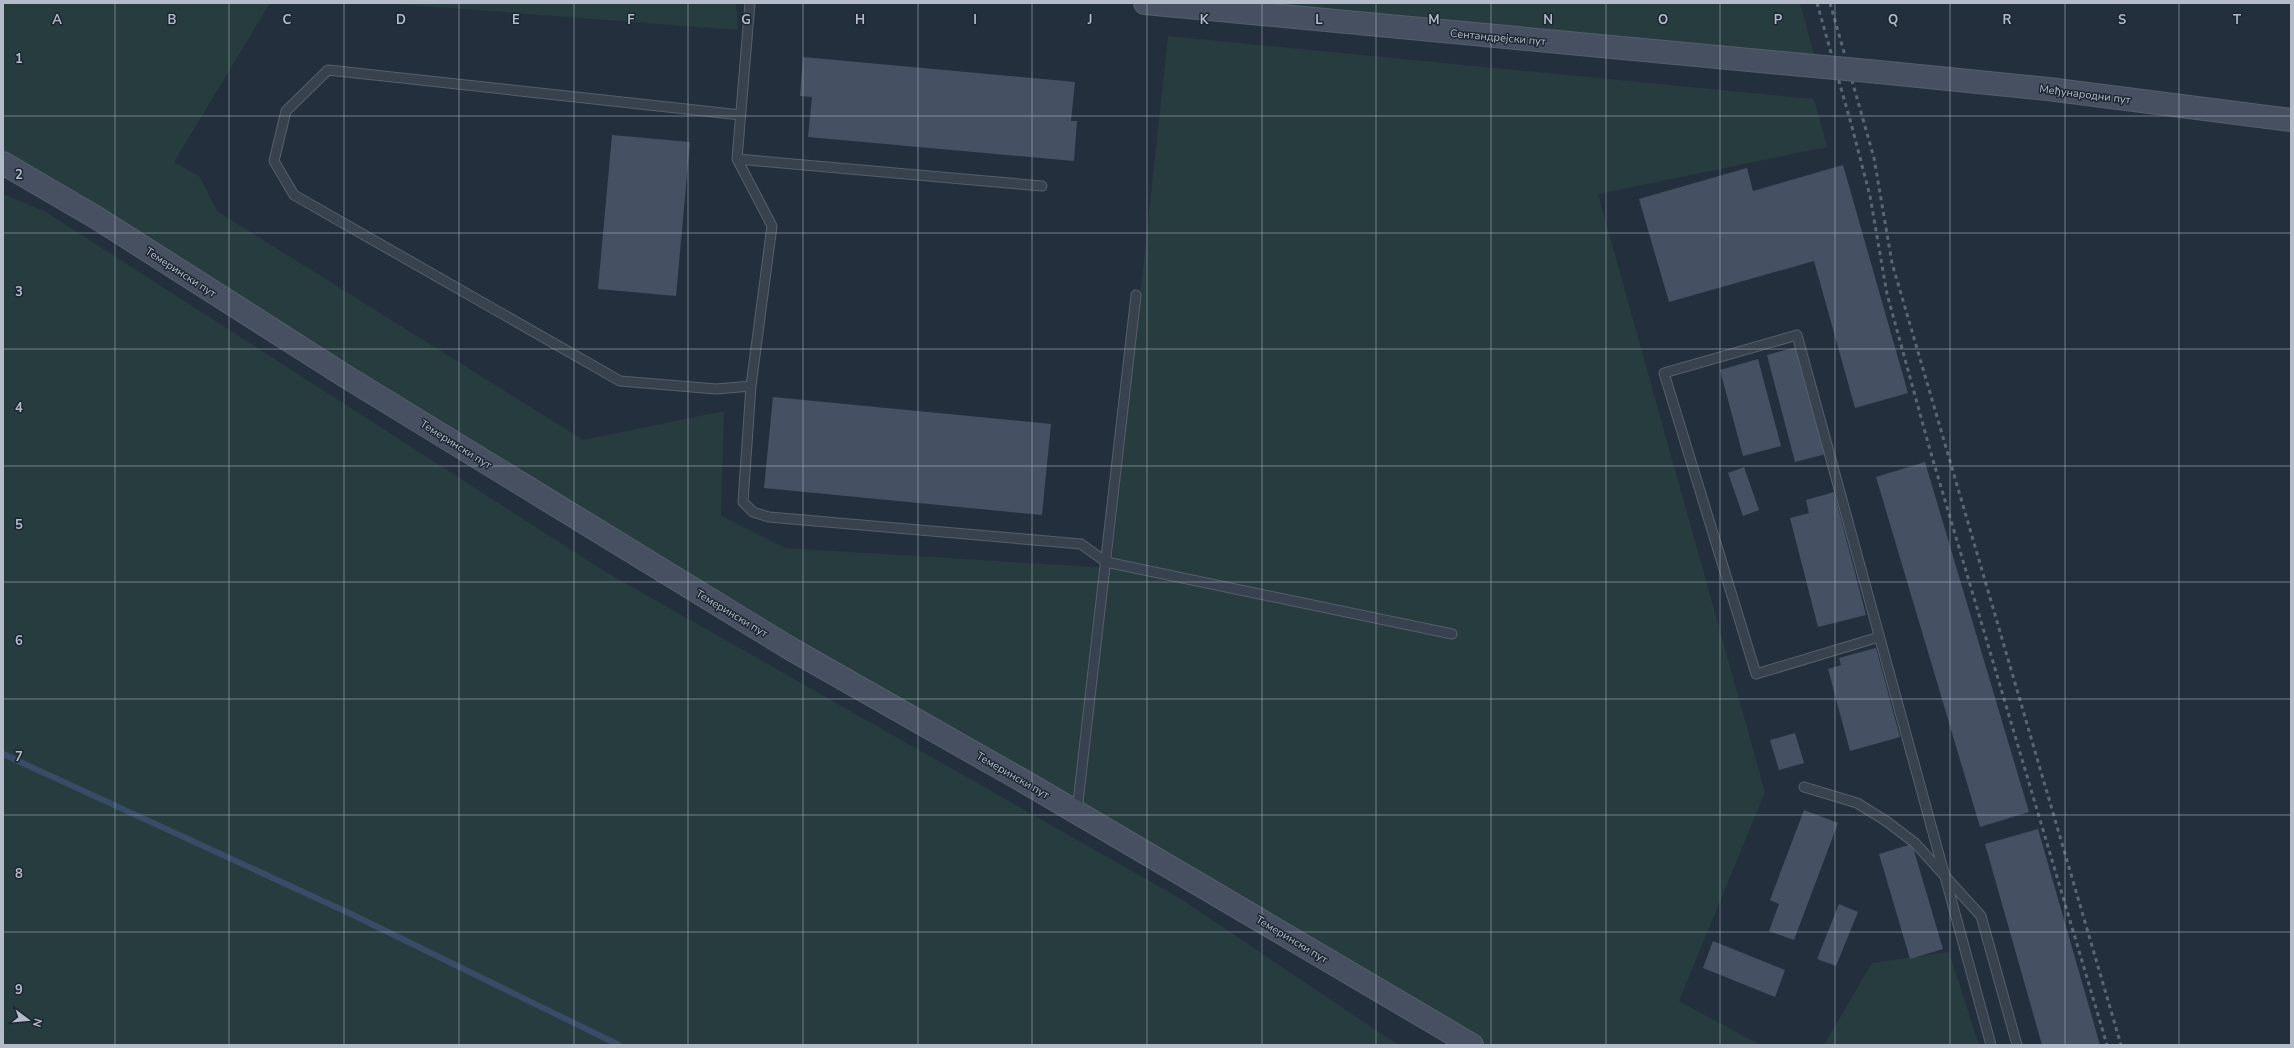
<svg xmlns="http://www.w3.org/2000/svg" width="2294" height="1048" font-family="'Nunito Sans',sans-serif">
<rect width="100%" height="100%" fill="#242f3e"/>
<path fill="#263c3f" d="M3,3H270L174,162L200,177L217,211L583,440L724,411L721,516L785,548L1111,568L1168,36L1814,99L1827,147L1598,194L1765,792L1679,1001L1760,1045H1466L1454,1038L3,159Z
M384,3H736L738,30Z
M1270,3H1800L1815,58Z
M3,194L46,212L604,571L1181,899L1398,1045H3Z
M1949,952L1979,1045H1824L1872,963Z"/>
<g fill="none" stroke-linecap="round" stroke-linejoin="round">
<path stroke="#394c67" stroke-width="6" d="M3,754L349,913L619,1045"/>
</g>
<path fill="#455162" d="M803,57L1075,82L1071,121H1077L1074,161L808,137L812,97L800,96Z
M612,135L690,142L676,296L598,289Z
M1843,165L1908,393L1855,408L1814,261L1669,302L1639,199L1747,168L1753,191Z
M1797,347L1826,454L1795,462L1767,355Z
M1758,359L1781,446L1743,456L1720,370Z
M773,397L1051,424L1042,515L764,488Z
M1925,462L2029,812L1980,827L1876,477Z
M1744,467L1759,510L1743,516L1728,473Z
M1834,492L1866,615L1818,627L1790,518L1809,513L1806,500Z
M1876,648L1900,737L1850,751L1828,669L1841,665L1839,658Z
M1795,733L1804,763L1779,770L1770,740Z
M1804,810L1838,823L1794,940L1769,931L1779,904L1770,900Z
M2038,829L2100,1045H2042L1985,844Z
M1912,844L1943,949L1910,959L1879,854Z
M1839,904L1858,912L1836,966L1817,959Z
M1713,941L1785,970L1775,997L1703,968Z"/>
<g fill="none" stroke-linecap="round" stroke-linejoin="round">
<defs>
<path id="service" d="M741,115L328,70L286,111L274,161L294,195L620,381L716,389L751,386L772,226L737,159L750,3
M737,159L1042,186
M751,386L743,502L753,512L769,517L1081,544L1106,562L1452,634
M1879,637L1756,674L1664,373L1797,335L1991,1045
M1804,787L1857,803L1886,821L1915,843L1981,916L2017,1045
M1077,811L1136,295"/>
<path id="secondary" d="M1145,3L1803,65
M1879,72L2048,89L2291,120
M3,163L97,218L345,376L791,649L1032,786L1472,1045"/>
</defs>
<use href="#service" stroke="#565f6c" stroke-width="11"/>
<use href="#secondary" stroke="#565f6c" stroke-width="24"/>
<use href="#service" stroke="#38414e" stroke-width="9"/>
<use href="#secondary" stroke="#465061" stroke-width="22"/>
<path stroke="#5a6575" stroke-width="3" stroke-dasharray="4 4" stroke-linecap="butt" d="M1817,3L1852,127L1870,196L1887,294L1930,450L2107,1045
M1830,3L1874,158L1892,263L2121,1045"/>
<defs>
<path id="secondary-bridge" d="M1803,65L1879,72"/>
</defs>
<use href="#secondary-bridge" stroke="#565f6c" stroke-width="24" stroke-linecap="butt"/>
<use href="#secondary-bridge" stroke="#465061" stroke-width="22"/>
</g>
<path fill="none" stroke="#b4bcc9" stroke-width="1" stroke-opacity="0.55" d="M115,3V1045M229,3V1045M344,3V1045M459,3V1045M574,3V1045M688,3V1045M803,3V1045M918,3V1045M1032,3V1045M1147,3V1045M1262,3V1045M1376,3V1045M1491,3V1045M1606,3V1045M1720,3V1045M1835,3V1045M1950,3V1045M2065,3V1045M2179,3V1045M3,116H2291M3,233H2291M3,349H2291M3,466H2291M3,582H2291M3,699H2291M3,815H2291M3,932H2291"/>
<g text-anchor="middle" stroke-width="3" stroke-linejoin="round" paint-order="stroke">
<g font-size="11" fill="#b4bcc9" stroke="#1d2633">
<text transform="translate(1498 37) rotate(5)" y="4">Сентандрејски пут</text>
<text transform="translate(2085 94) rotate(7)" y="4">Међународни пут</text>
<text transform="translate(181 272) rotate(33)" y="4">Темерински пут</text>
<text transform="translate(456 444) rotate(32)" y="4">Темерински пут</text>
<text transform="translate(732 613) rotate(31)" y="4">Темерински пут</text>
<text transform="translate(1013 775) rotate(30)" y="4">Темерински пут</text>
<text transform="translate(1292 939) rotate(31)" y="4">Темерински пут</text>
</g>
</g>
<g font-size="13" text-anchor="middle" font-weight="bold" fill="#b4bcc9" stroke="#1d2633" stroke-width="3" stroke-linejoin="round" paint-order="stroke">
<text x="57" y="24">A</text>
<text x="172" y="24">B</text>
<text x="287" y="24">C</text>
<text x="401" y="24">D</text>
<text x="516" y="24">E</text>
<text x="631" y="24">F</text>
<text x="746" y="24">G</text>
<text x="860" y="24">H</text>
<text x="975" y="24">I</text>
<text x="1090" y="24">J</text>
<text x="1204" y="24">K</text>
<text x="1319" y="24">L</text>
<text x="1434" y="24">M</text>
<text x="1548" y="24">N</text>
<text x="1663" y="24">O</text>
<text x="1778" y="24">P</text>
<text x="1893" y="24">Q</text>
<text x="2007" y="24">R</text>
<text x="2122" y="24">S</text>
<text x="2237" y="24">T</text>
<text x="19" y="63">1</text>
<text x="19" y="179">2</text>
<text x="19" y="296">3</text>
<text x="19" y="412">4</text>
<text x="19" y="529">5</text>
<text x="19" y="645">6</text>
<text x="19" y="761">7</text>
<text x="19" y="878">8</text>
<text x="19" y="994">9</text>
</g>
<rect width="2294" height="1048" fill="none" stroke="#b4bcc9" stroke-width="8"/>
<g transform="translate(28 1020) rotate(106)" stroke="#1d2633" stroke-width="3" paint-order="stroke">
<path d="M0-3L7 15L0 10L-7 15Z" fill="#b4bcc9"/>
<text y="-6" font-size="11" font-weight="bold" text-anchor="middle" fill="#b4bcc9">N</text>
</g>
</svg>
